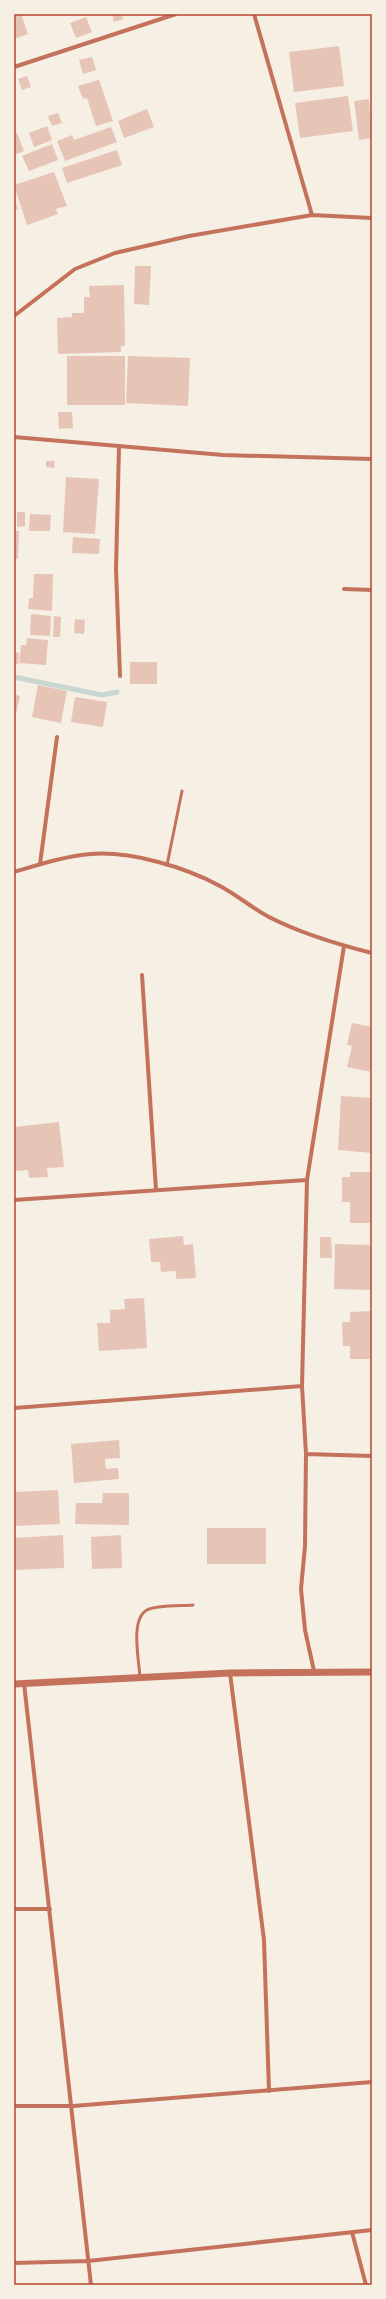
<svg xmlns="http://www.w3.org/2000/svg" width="386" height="2299" font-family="'DM Sans',sans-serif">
<rect width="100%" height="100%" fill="#f6efe4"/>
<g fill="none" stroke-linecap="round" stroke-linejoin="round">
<path stroke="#c9d6d2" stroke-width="5" d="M14,677L102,695L117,692"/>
</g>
<path fill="#e6c5b7" d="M14,14H21L28,34L14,39Z
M112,14H122L123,19L114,22Z
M86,17L92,32L76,38L70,23Z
M339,46L344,86L294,92L289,52Z
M92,57L96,70L83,74L79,60Z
M27,76L31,87L22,90L18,79Z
M99,80L113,121L96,126L87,98L83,99L78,86Z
M348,96L353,131L300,138L295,103Z
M369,99L372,138L359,140L354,101Z
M147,109L154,127L124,138L118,121Z
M58,113L62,123L52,126L48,116Z
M47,126L52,140L34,147L29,133Z
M111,127L117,142L65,161L57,141L72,135L74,140Z
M17,133L24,151L14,155V134Z
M52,144L58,160L29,171L22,156Z
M117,150L122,165L67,183L62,168Z
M54,172L67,206L56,209L58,214L27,225L14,185Z
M14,197L18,209L14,210Z
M135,266H151L149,305L134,304Z
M124,285L125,346H121V352L58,354L57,318L72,317V313H84V297H90L89,286Z
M67,356H125V405H67Z
M128,356L190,358L188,406L126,403Z
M58,412H72L73,428L59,429Z
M46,461H55L54,468L46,467Z
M66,477L99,479L95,534L63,532Z
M17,512H25V526L17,527Z
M30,514L51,515L50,531H29Z
M14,531H19L18,559H14Z
M73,537L100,539L99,554L72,553Z
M34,574H53L52,611L28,609L29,598H33Z
M31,614L51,616L50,636L30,635Z
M54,616L61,617L60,637H53Z
M75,619L85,620L84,634L74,633Z
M27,638L48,640L46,665L19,663L21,645H26Z
M14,652L19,653L18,664H14Z
M130,662H157V684H130Z
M38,685L67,691L61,723L32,717Z
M14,694L20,696L15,719H14Z
M75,697L107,702L103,727L71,722Z
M352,1023L372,1027V1072L347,1067L352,1046L347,1045Z
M341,1096L372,1098V1153L338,1150Z
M59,1122L64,1167L47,1168L48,1177L29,1178L28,1170L14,1171V1127Z
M350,1172H372V1223H350V1202H342V1177H350Z
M183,1236L184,1245L193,1244L196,1278L176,1279V1271L161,1272L160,1262H151L149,1239Z
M320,1237H331L332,1258H320Z
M335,1244L372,1245V1290L334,1289Z
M144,1298L147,1348L99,1351L97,1323H110V1310L125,1309L124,1299Z
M372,1311V1359H350V1346H343L342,1322H350V1312Z
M119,1440L120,1458L105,1459L106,1469L118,1468L119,1479L74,1483L71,1444Z
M58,1490L60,1524L14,1526V1492Z
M103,1493H129V1525L75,1524L76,1503H102Z
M207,1528H266V1564H207Z
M63,1535L64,1568L14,1570V1538Z
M121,1535L122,1568L92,1569L91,1537Z"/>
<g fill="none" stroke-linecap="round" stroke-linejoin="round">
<path stroke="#c5725c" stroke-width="3" d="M167,865L182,791
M140,1677C139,1660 130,1619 147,1610C155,1605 183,1606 193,1605"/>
<path stroke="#c5725c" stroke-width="4" d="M254,14L312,215
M14,67L176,14
M14,316L75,269L115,253L189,236L312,215L372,218
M14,437L223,455L372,459
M119,447L116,569L120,676
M344,589L372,590
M40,864L57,737
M14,872C38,865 65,856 91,854C131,851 185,867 220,886C237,895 252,908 269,917C302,934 336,944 372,953
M142,975L156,1190
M14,1200L307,1180
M14,1408L302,1386
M306,1454L372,1456
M314,1671L305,1630L301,1589L305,1546L306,1454L302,1386L307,1180L344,946
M230,1673L264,1940L269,2091
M24,1683L91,2285
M14,1909H50
M14,2106H73L372,2082
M352,2232L366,2285
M14,2263L88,2261L372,2230"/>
<path stroke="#c5725c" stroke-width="7" d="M14,1684L230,1673L372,1672"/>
</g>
<rect width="386" height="2299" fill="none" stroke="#f6efe4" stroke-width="30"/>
<rect x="15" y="15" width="356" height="2269" fill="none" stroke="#b5482f" stroke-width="1.5"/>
</svg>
